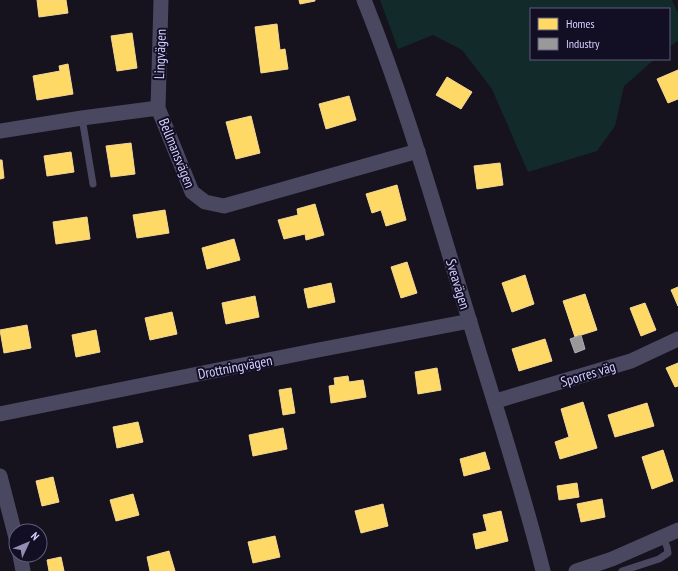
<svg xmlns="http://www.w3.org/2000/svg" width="678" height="571" font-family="'PT Sans Narrow',sans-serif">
<rect width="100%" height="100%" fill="#16131f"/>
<path fill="#122a2a" d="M380,0H672L678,13V41L669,47V9H531V59H655L624,86L615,126L597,151L528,172L492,89L462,50L433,35L398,49Z"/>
<path fill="#ffd966" stroke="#f3d794" d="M37,0H66L68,13L39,17Z
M299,0H315V1L300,4Z
M277,24L280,50L285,49L288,69L261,73L255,27Z
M132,33L137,68L117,71L111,36Z
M68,64L73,94L37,100L33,76L60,71L59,66Z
M678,70V99L668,103L657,79Z
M447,77L472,92L461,109L436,95Z
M349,96L356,120L326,129L319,104Z
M251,116L260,153L236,159L226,122Z
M131,143L135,174L111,177L106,146Z
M71,152L74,172L47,176L44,156Z
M0,160H2L4,178L0,179Z
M500,163L503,185L477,189L474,166Z
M397,185L406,220L386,226L381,210L372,213L366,194Z
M315,204L324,235L306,240L305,234L284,239L278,220L298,215L297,209Z
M165,210L169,233L137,238L133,215Z
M87,217L90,239L56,244L53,222Z
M234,239L240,260L207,269L202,248Z
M407,262L417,293L401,298L391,267Z
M525,275L534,304L512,312L502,283Z
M331,283L335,302L308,308L304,289Z
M678,287V306L671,290Z
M585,294L597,330L575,337L563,301Z
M255,296L259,317L226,324L222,303Z
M645,303L656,330L641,336L630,308Z
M172,312L177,334L150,340L145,318Z
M27,325L31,348L4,353L0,330Z
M96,330L100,352L76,357L72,335Z
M545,339L552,361L519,371L512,349Z
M678,363V386L675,387L666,368Z
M437,368L441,390L418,394L415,372Z
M348,376L349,382L363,380L366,397L331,403L329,386L335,385L334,378Z
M291,388L295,413L283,415L279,390Z
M583,402L597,448L560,459L555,442L569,437L561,409Z
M647,403L654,426L615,437L608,415Z
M138,422L143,442L117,448L113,427Z
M283,428L287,449L253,456L249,435Z
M663,450L673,481L652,489L642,457Z
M485,452L490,469L464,476L460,459Z
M53,477L59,502L42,506L36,481Z
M577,483L579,497L559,500L557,486Z
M133,494L139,515L116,521L110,500Z
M602,499L605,517L581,522L577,504Z
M383,504L388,526L361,533L355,511Z
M501,511L508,541L476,549L473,534L487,531L483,515Z
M275,536L280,557L253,563L248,542Z
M169,551L175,571H150L147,557Z
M61,557L64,571H49L47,560Z"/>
<path fill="#999" stroke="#abaab8" d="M581,335L585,349L575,353L570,339Z"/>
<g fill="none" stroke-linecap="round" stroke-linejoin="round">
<path stroke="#494860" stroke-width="7" d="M82,118L93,184
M622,571L659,559L668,553L667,547L663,537"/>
<path stroke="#494860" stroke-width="15" d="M364,0C406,104 436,212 469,319C494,403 522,486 543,571
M158,108L161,0
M0,131L82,118L158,108L192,192L205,202L224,206L418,151
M496,401L631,361L678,339
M0,414L313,351L470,321
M0,476L16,538
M20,555L23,571
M576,571L612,559L678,530"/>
</g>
<g text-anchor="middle" stroke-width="4" stroke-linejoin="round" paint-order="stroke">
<g font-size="14" fill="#d6d1ff" stroke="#120e24">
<text transform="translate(160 54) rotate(-88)" y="5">Lingvägen</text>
<text transform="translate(177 153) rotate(68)" y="5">Bellmansvägen</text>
<text transform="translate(458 284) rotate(73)" y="5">Sveavägen</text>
<text transform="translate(235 367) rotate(-11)" y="5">Drottningvägen</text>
<text transform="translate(588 374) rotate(-17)" y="5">Sporres väg</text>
</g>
</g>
<rect x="530" y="8" width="140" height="52" fill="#120e24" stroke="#605c7c"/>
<rect x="538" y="18" width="20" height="12" fill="#ffd966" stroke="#605c7c"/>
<text x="566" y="28" font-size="12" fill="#d6d1ff">Homes</text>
<rect x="538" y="38" width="20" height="12" fill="#999999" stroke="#605c7c"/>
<text x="566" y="48" font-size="12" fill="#d6d1ff">Industry</text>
<g transform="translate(28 543) rotate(46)"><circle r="19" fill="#120e24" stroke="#605c7c"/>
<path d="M0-3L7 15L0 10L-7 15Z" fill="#938eb1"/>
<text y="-6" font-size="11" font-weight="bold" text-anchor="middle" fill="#d6d1ff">N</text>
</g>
</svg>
